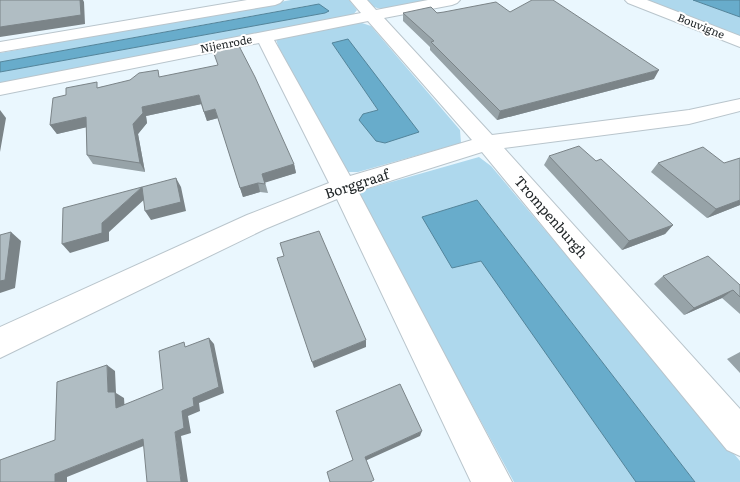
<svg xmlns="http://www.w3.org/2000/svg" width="740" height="482" font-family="Literata,serif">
<rect width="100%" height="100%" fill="#eaf7fe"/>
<path fill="#aed8ed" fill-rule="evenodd" d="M291,0H349L357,10L353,15L0,83V72L325,13L311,5L0,62V53Z
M364,0H431C411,4 380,18 364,0Z
M642,0H693L740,17V37Z
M359,22L371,26L460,130L461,143L358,172H346L278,46L276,39ZM332,43L419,132L363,114L378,110Z
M479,157L491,166L740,461V482H695L477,200L422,217L481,260L636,482H514L356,192Z"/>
<path fill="#68accb" stroke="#53849a" d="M693,0H740V17Z
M319,4L329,11L325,13L0,72V62Z
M348,39L419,132L385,143L376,141L359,120L363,114L378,110L332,43Z
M477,200L695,482H636L481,261L452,268L422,217Z"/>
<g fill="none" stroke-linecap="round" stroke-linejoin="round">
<defs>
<path id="minor" d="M247,0H283L280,3L275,5L0,52V42Z
M350,0H367L376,10L428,0H460L457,3L452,5L384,18L492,135L689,110L740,99V111L689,124L504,148L740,409V456L727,450L482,152L358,191L512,482H471L337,199L265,229L0,358V327L247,215L329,183L259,43L0,95V83L361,13ZM368,21L472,140L350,176L274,40Z
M625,0H647L740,36V47L628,3Z"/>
</defs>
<use href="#minor" stroke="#b9c5cc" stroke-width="2"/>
<use href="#minor" fill="#fff" fill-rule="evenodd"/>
</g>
<path fill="#97a3a8" d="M510,12L654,79L497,120L430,50V47L403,21V13Z
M161,77L294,164L296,173L265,182L268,193L260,192L243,197L218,118L207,121L201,104L146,116L147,123L138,134L145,172L93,164L87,155L86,127L57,134L50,125L100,87Z
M549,156L596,161L673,225L665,234L622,250L544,165Z
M658,163L740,205L707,218L651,172Z
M663,276L740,285V314L722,298L684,315L654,284Z
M740,352V373L727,359Z"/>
<path fill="#7b8488" d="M80,0H83L84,2L85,24L0,37V27Z
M659,70L654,79L497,120L500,111Z
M199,95L202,104L146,116L147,123L138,134L145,172L140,163L133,124L142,107Z
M215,109L218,118L207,121L204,112Z
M0,110L6,118L0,152Z
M86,117L92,126L57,134L50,125Z
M294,164L296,173L264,183L262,174Z
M176,178L181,187L186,211L151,220L145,211Z
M258,183L260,192L243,197L240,188Z
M142,187L148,196L109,232V241L70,253L62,244L102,223Z
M740,200V205L707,218L716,209Z
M673,225L665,234L622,250L629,241Z
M11,232L21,241L15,288L0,293V281Z
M733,290L722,298L684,315L694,308Z
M209,338L214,344L224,393L199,403L200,411L188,416L191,433L181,436L188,482H181L175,432L182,411L193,398Z
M366,340V347L314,368L312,362Z
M107,365L115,371L116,393L124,398L125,413L116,408L108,392Z
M422,431L420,436L365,461V457Z
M143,439L151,443L67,477V482H55V474Z"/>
<path fill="#b0bdc3" stroke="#7b8488" d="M0,0H80L81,15L0,27Z
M532,0H553L659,70L500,111L431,42L434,41L403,13L431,7L437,13L444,12L496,2L510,12Z
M239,46L255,77L294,164L262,174L265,184L258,183L240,188L215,109L204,112L199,95L142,107L143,113L133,124L140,163L87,155L86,117L50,125L53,98L66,95V88L97,82V88L130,80L139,73L158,70L159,77L218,65L213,51Z
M579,146L596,161L601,159L673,225L629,241L549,156Z
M703,147L724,163L740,158V200L716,209L658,163Z
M176,178L181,202L145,211L142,187L102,223V233L62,244L63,208Z
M319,231L366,340L312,362L277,258L284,256L280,243Z
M11,232L5,280L0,281V235Z
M708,256L740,285V297L733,290L694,308L663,276Z
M209,338L219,387L193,398L194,406L182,411L184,428L175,432L181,482H147L143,439L55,474V482H0V460L55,440L57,382L107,365L108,392H115L116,408L163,389L159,351L184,342L185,347Z
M400,384L422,431L365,457L374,480L370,482H330L327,472L353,460L336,411Z"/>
<g text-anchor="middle" stroke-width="4" stroke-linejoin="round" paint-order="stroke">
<g font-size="11" fill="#222729" stroke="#fff">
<text transform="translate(701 26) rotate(22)" y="4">Bouvigne</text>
<text transform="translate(226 44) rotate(-11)" y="4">Nijenrode</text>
</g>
<g font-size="14" fill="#222729" stroke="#fff">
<text transform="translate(357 184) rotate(-18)" y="5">Borggraaf</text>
<text transform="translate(551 217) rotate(49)" y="5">Trompenburgh</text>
</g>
</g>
</svg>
